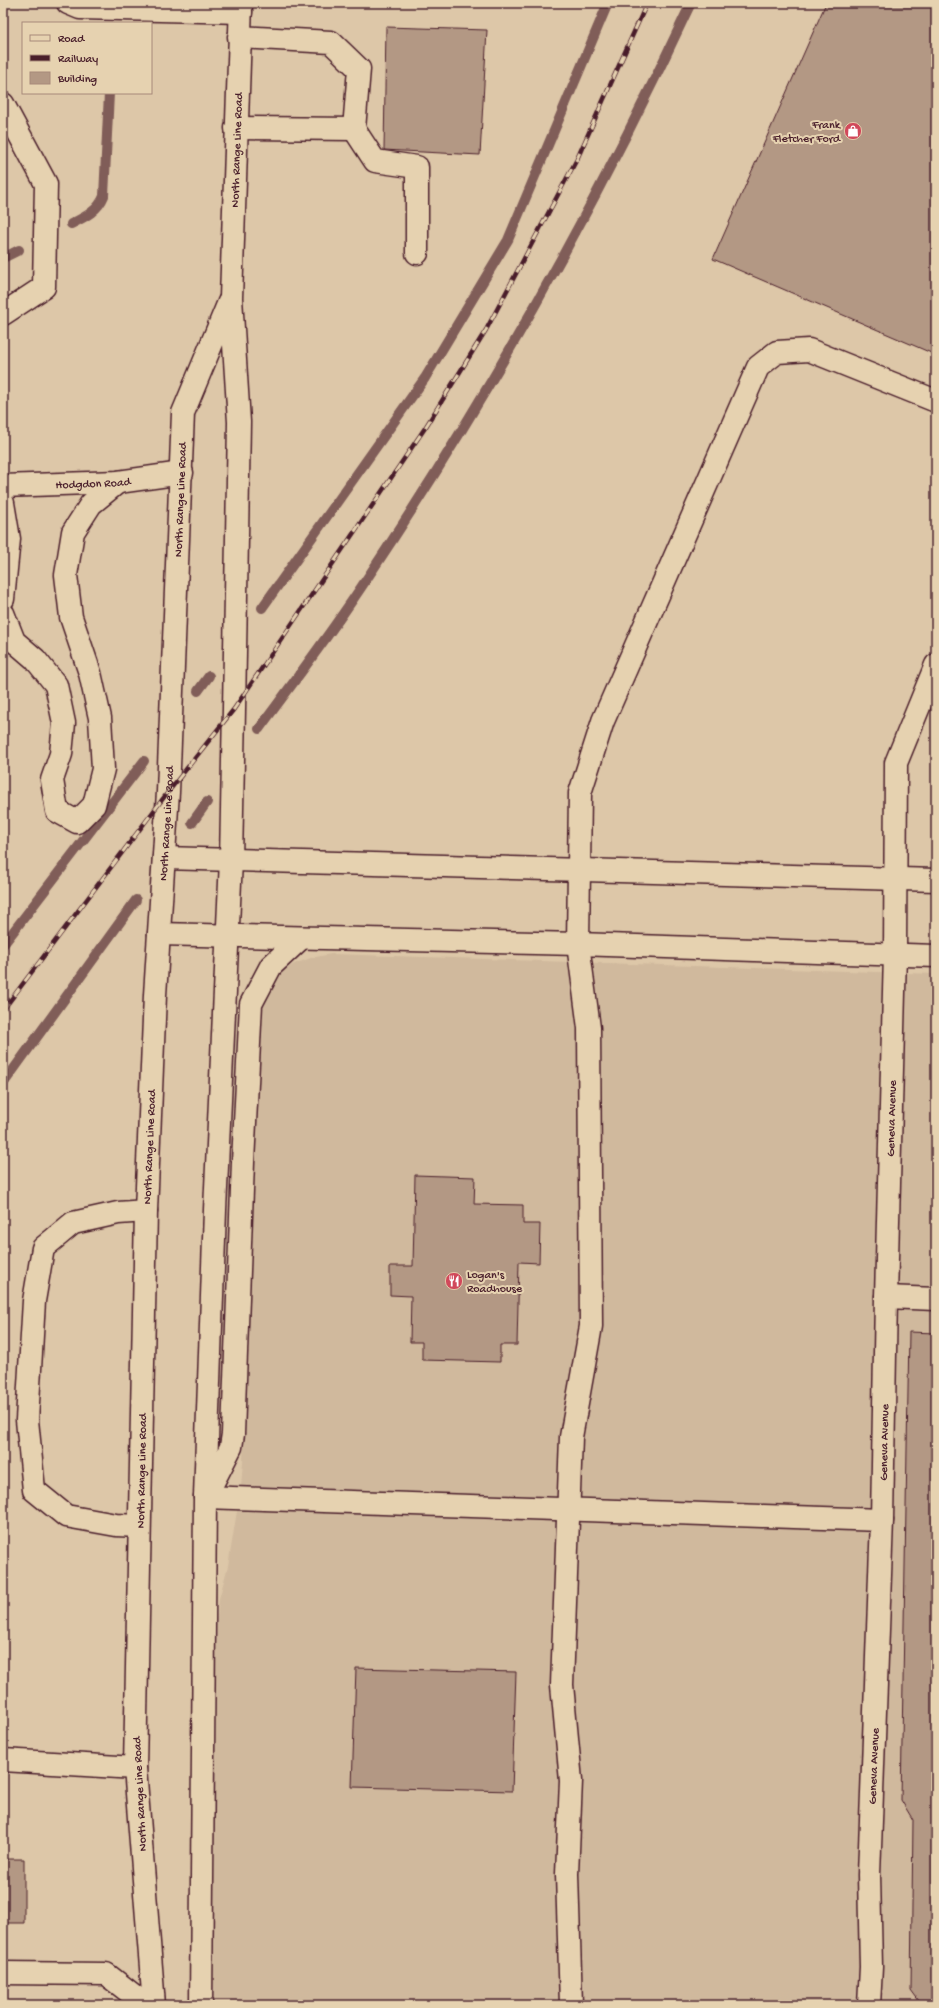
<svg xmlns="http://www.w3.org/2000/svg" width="939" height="2008" font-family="'Gochi Hand',sans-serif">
<rect width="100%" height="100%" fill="#ddc7a8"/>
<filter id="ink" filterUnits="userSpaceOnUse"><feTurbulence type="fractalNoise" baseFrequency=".025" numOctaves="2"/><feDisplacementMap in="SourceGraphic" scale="8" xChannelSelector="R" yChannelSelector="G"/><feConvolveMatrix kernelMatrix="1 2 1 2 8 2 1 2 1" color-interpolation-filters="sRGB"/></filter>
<g filter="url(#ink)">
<path fill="#d0b99d" d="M331,954L936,974V2005H207L217,1618L219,1599L228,1566L241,1487L243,1461L256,1023L270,984L282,972L294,964L311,958Z"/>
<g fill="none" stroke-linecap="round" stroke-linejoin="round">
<path stroke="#805d59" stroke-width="10" d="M71,224C85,217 98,211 104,196L109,93
M3,258L19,250
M262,608L425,378L508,240L608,3
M198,691L209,676
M259,729C296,679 334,629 368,577C490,394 598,202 691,3
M192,823L207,802
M3,945L144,761
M3,1084L136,900"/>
</g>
<path fill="#b39884" stroke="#4a1f2b" d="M826,3H936V355L713,259Z
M386,27L487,30L480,155L384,150Z
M415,1175L475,1177L474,1204L523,1205V1224H540L539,1263L519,1262L517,1345H500V1362L422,1360V1342H410L411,1296L390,1295V1266H413Z
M909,1332L936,1333V2005H922L911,1990L913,1820L901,1800Z
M356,1668L516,1672L512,1791L352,1787Z
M3,1859H24V1923H3Z"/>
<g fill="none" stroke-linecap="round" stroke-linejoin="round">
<defs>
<g id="minor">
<path d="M68,3L80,8L241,12"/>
<path d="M3,104L46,184L44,287L3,314"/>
<path d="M236,128L354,129L359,69L331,42L239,37"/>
<path d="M354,129L375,161L417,167V253"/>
<path id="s1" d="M3,486L118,482L182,473"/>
<path d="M3,503L9,539L3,599"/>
<path d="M3,613L14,641L35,659L56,685L64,723L61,754L52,780L57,811L77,822L94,805L103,769L100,718L90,673L71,617L66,575L73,532L91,504L118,482"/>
<path d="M164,858L936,880"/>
<path d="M159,934L578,944L936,956"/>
<path d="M886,1297L936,1299"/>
<path d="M205,1497L882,1520"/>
<path d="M139,1526L116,1525L66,1516L34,1490L27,1420L34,1301L43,1248L73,1223L118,1213L146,1211"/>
<path d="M3,1760L135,1768"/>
<path d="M3,1973L106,1974L146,2005"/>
<path d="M571,2005L567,1874L571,1781L562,1685L571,1437L591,1326L589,1028L578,944L580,793L603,721L758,367L777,352L809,350L936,401"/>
<path id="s2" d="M869,2005L871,1967L869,1875L882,1520L886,1297L895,954L896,763L936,665"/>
</g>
<g id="major">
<path d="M208,1492L231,1447L233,1434L243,1162L251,1004L271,966L301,938"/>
<path id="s3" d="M154,2005L135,1768L146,1211L155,995L168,792L183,413L229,302"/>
<path id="s4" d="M201,2005L205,1497L215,1210L231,860L234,709L239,422L231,298L241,3"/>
</g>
</defs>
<use href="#minor" stroke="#4a1f2b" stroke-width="25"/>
<use href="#major" stroke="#4a1f2b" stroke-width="25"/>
<use href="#minor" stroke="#e6d2b0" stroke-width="22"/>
<use href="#major" stroke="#e6d2b0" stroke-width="22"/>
<defs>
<path id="rail" d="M3,1010L168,792L234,709L425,428L486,330L577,159L647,3"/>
</defs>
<use href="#rail" stroke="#4a1f2b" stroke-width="4.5"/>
<use href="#rail" stroke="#e6d2b0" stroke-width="3" stroke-dasharray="9" stroke-linecap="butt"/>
</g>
</g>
<defs>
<symbol id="shop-disc" viewBox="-11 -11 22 22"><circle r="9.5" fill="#d1495b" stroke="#e6d2b0"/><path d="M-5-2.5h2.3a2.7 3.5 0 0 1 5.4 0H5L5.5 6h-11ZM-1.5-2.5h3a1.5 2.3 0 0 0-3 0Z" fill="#fff"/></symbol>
<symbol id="restaurant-disc" viewBox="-11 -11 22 22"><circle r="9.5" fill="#d1495b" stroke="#e6d2b0"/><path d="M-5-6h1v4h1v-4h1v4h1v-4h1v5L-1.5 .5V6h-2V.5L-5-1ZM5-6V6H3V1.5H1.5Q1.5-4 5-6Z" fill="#fff"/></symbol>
</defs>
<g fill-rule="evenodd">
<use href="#shop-disc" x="843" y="121" width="20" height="20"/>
<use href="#restaurant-disc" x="444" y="1271" width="20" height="20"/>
</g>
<g text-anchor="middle" stroke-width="4" stroke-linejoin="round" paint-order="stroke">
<g font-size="12" fill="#4a1f2b" stroke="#e6d2b0" text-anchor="end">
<text x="840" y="128">Frank<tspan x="840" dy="14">Fletcher Ford</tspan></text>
<text x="467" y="1278" text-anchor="start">Logan's<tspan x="467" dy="14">Roadhouse</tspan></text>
</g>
<g font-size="12" fill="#4a1f2b" stroke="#e6d2b0">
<text dy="4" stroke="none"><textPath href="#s4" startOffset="1856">North Range Line Road</textPath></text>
<text dy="4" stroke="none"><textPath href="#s1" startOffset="90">Hodgdon Road</textPath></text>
<text dy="4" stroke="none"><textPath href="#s3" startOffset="1507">North Range Line Road</textPath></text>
<text dy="4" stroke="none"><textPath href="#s3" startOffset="1183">North Range Line Road</textPath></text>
<text dy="4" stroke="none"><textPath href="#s2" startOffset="887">Geneva Avenue</textPath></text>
<text dy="4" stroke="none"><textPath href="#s3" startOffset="859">North Range Line Road</textPath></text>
<text dy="4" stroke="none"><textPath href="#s2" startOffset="563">Geneva Avenue</textPath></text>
<text dy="4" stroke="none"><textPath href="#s3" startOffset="535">North Range Line Road</textPath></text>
<text dy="4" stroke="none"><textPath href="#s2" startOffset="239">Geneva Avenue</textPath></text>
<text transform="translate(139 1794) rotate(-93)" y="4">North Range Line Road</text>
</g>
</g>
<rect width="939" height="2008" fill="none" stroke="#e6d2b0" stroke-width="16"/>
<rect x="8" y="8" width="923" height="1992" fill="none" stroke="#4a1f2b" stroke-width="1.5" filter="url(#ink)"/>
<rect x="22" y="22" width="130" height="72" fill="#e6d2b0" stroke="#a88a7b"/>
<rect x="30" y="35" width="20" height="6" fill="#e6d2b0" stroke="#a88a7b"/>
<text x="58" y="42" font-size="12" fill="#4a1f2b">Road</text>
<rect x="30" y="55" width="20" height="6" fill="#4a1f2b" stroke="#a88a7b"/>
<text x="58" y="62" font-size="12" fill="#4a1f2b">Railway</text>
<rect x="30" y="72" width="20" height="12" fill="#b39884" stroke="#a88a7b"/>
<text x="58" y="82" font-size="12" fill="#4a1f2b">Building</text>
</svg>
